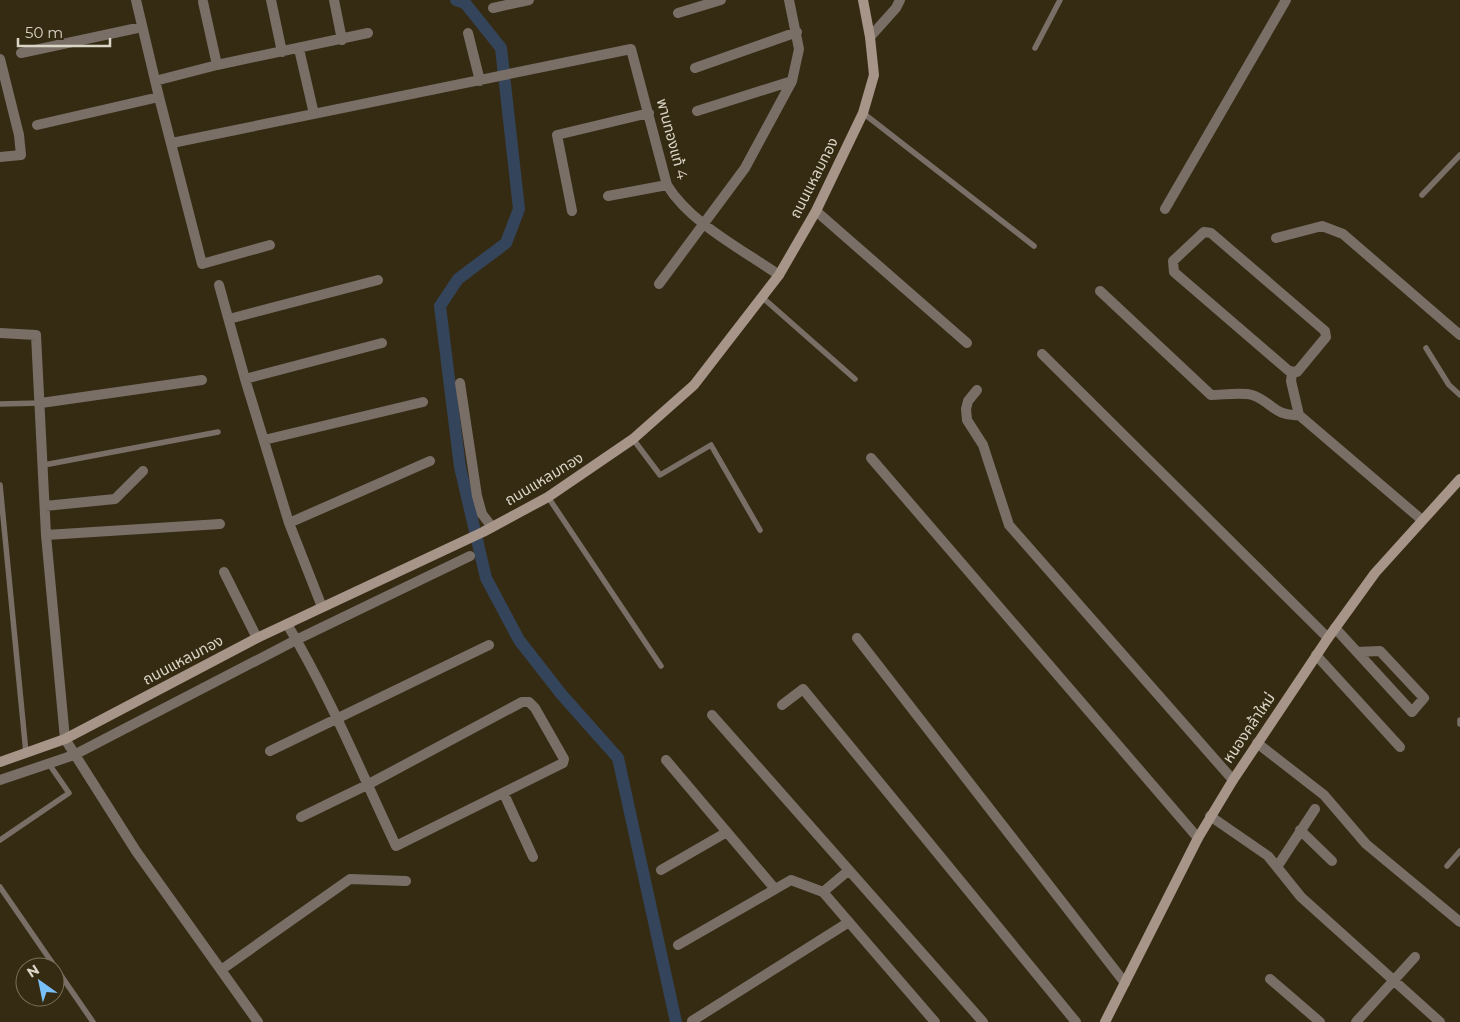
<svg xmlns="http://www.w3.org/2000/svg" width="1460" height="1022" font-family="Montserrat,'Noto Sans Thai',sans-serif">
<rect width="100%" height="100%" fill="#352b13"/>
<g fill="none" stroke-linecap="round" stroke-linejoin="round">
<path stroke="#34445a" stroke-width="12" d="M456,0L465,3L501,48L519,209L506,243L458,279L440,306L460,467L486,578L519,640L562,695L618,758L676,1022"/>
<path stroke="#7a6f67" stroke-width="5.5" d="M1035,48L1060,0
M863,113L1034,246
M1422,195L1460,155
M762,297L855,379
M1426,348L1449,385L1460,395
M0,404L40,403
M633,439L660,475L711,445L760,530
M44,465L218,432
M0,485L26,753
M548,497L661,666
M1460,720V724
M0,840L69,793L49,764
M1447,866L1460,851
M0,887L93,1022"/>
<path stroke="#7a6f67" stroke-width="10" d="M136,0L159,97L202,264L270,245
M271,0L282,52
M334,0L342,40
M203,2L217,65
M493,8L529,0
M678,13L721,0
M468,33L480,81
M870,37L896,8L900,0
M299,49L314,114
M21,53L142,27
M0,59L19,135L21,155L0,157
M695,68L797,32
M155,81L217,65L368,33
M697,111L792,81
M37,125L159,97
M172,143L631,49L667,185C690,223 743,250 779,275
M608,196L667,185
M1165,209L1286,0
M572,211L557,135L649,113
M816,211L967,343
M1204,232L1211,233L1325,331L1326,337L1297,372L1289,371L1174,272L1173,261Z
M1276,238L1322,226L1343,234L1460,335
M659,284L745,168L792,81L799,49L789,0
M219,285L245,379L289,523L322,607
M1100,291L1211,395C1223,395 1241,392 1252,395C1271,401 1275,417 1299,415
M229,319L378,280
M0,333L36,335L46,535L65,739L136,851L258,1022
M1042,354L1328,638
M1292,373L1291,381L1299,415L1422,520
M245,379L382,343
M460,383L477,496L482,514L492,527
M977,390L968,401L966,409L967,420L983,445L1009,525L1233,780
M41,403L202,380
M264,440L423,402
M871,458L1198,838
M45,506L115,499L143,471
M289,523L430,461
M46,535L220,524
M224,572L257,638
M287,624C329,694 361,772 396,846L563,763L564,759L535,708L529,702H522L367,785L301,817
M1335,628L1412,712L1424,698L1380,651L1357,652
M857,638L1125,983
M1316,655L1400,747
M782,705L803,689L1076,1022
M712,715L983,1022
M1257,743L1324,795L1366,844L1460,922
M270,751L489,645
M666,760L775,889
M0,780L74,755L296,640L470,556
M504,794L533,857
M1210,816L1268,856L1301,897L1440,1022
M1300,830L1332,861
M1277,867L1315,809
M661,870L727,832
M823,892L848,871
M678,945L791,880L823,892L935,1022
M221,970L350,879L406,881
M1270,979L1320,1022
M692,1021L849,922
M1356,1022L1415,957"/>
<path stroke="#a69588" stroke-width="10" d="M0,762L65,739L257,638L483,532L548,497L633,439L694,385L779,275L816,211L863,113L874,75L870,37L863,0
M1105,1022L1198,838L1233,780L1328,638L1375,573L1460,479"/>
</g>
<g text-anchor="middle" stroke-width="4" stroke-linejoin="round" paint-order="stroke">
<g font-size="15" fill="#dbd5c6" stroke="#352b13">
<text transform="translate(672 139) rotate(75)" y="5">พานทองแท้ 4</text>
<text transform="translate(814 178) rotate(-63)" y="5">ถนนแหลมทอง</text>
<text transform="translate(544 479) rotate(-31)" y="5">ถนนแหลมทอง</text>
<text transform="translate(183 660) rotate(-28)" y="5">ถนนแหลมทอง</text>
<text transform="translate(1249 728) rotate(-56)" y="5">หนองคล้าใหม่</text>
</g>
</g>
<g transform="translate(40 982) rotate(327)"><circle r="24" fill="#352b13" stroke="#776f5b"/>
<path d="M0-4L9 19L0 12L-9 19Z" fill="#79bff8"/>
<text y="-8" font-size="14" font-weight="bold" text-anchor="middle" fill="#dbd5c6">N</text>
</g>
<path d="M18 38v8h92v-8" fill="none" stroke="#dbd5c6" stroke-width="2.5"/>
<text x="25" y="38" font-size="15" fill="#dbd5c6" stroke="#352b13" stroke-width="4" paint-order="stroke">50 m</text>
</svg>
